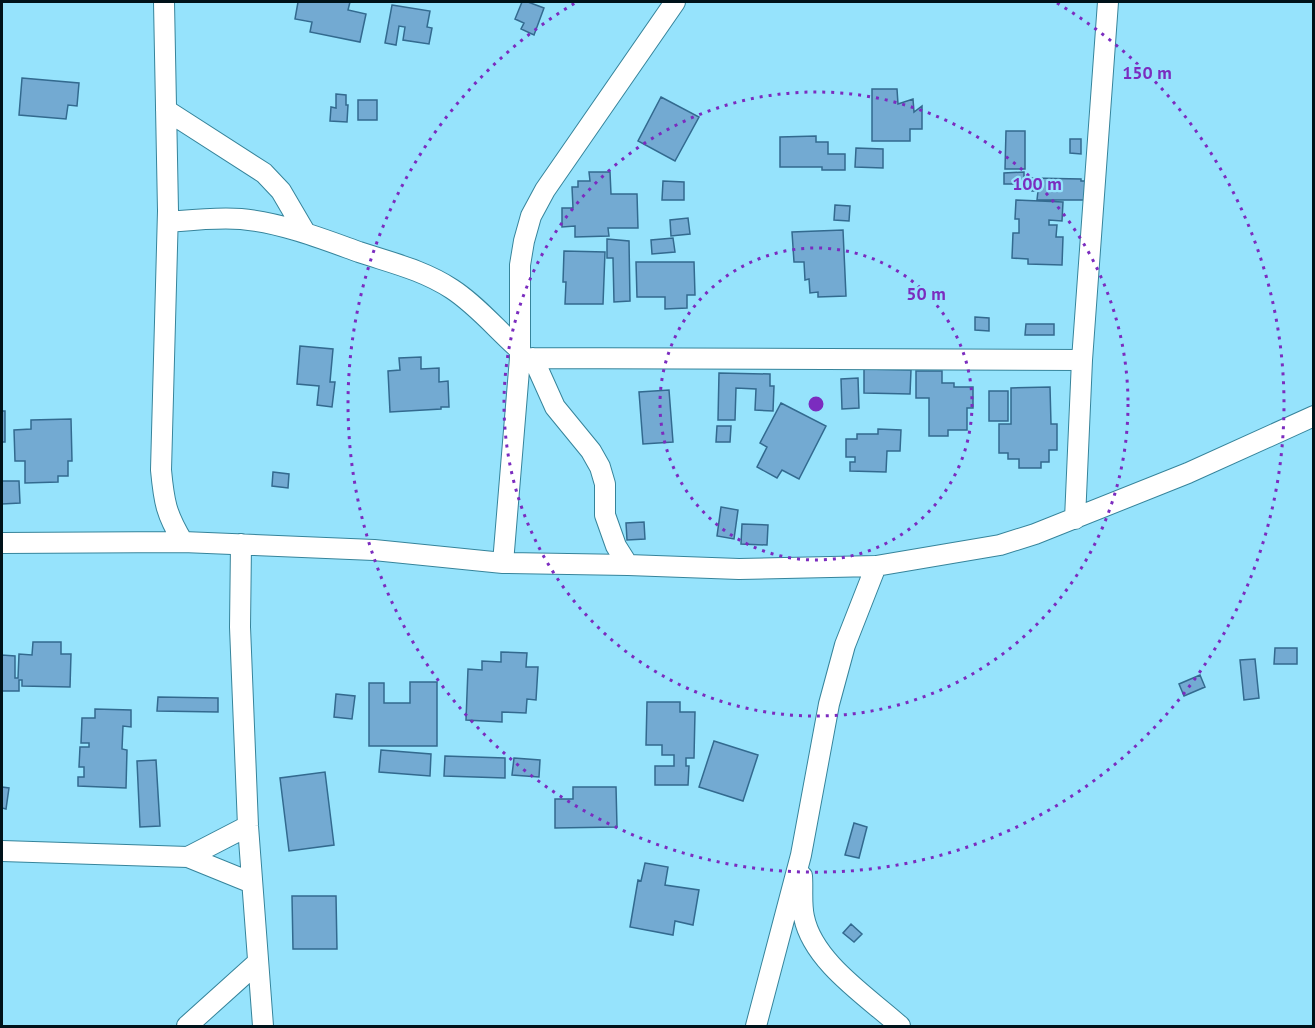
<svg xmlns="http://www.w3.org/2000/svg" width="1315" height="1028" font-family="'PT Sans',sans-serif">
<rect width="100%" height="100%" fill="#96e3fc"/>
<path fill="#73aad2" stroke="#336a8f" stroke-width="1.5" d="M298,2H350L348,10L366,14L360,42L310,32L312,22L295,19Z
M522,2H528L544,8L534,35L521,29L524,23L515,19Z
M392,5L430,11L427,27L432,28L429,44L403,40L405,27L399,26L396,45L385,43Z
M22,78L79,83L77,106L68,105L66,119L19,115Z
M872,89H897L898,104L913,99L914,112L922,106V129H910V141H872Z
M336,94L346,95V105H348L347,122L330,121L331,107L336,108Z
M661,97L699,117L675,161L638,141Z
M358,100H377V120H358Z
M1006,131H1025V169H1005Z
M816,136V142H828V154H845V170H822V167H780V137Z
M1070,139H1081V154L1070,153Z
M856,148L883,149V168L855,167Z
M589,172H610L611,194H637L638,228H608L609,236L575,237V226L562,227V208H573L572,187H578V181H590Z
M1024,172V184H1004V173Z
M1032,178L1081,179V181H1086V200H1037L1038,191H1032Z
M663,181L684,182V200H662Z
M1016,200L1063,202L1062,221L1049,220V225H1057L1056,237H1063L1062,265L1028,264V259L1012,258L1013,233H1019V219H1015Z
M835,205L850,206L849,221L834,220Z
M688,218L690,234L671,236L670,220Z
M843,230L846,296L818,297V292L810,293L809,279L805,280L804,262H794L792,232Z
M673,238L675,252L652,254L651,240Z
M607,239L629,241L630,301L614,302L613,258H607Z
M564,251L605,252L603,304H565L566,282H563Z
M636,262H694L695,295H687V308L665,309V297H637Z
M975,317L989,318V331L975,330Z
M1026,324H1054V335H1025Z
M300,346L333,349L330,382H335L332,407L317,405L319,386L297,384Z
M421,357V369L439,368V382L448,381L449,407H441V409L390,412L388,371L400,370L399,358Z
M864,369L911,370L910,394L864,393Z
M916,371H942V383H954V387H973V408H967V430H948V436H929V398H916Z
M719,373L770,374V386H774L773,411L755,410L756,389L736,388L735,420H718Z
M858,378L859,408L842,409L841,379Z
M1050,387L1051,424H1057V450H1049V462H1041V468H1019V459H1008V453H999V424H1011V388Z
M669,390L673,442L643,444L639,392Z
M989,391H1008V421H989Z
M781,403L826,426L799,479L782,470L777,478L757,467L767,447L760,443Z
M2,411H5V442H2Z
M71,419L72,461H68V476H58V482L25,483V461H15L14,430L31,429V420Z
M717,426H731L730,442H716Z
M878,429L901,430L900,451H887L886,472L850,471V462H855V457H846V439H857V434H878Z
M273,472L289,474L288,488L272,486Z
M2,481H19L20,503L2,504Z
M721,507L738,510L734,539L717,536Z
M644,522L645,539L627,540L626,523Z
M742,524L768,525L767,545L741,544Z
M33,642H61V654H71L70,687L22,686V680H19V691H2V655L15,656V678H18L19,654L32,655Z
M1275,648H1297V664H1274Z
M501,652L527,653L526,667H538L536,700L527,699L526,713L502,712V722L466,720L468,669L482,670V661L501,662Z
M1255,659L1259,698L1244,700L1240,660Z
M1200,675L1205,687L1184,696L1179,684Z
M410,682H437V746H369V683H384V703H410Z
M336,694L355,696L352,719L334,717Z
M158,697L218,698V712L157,711Z
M647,702H680V712H695L694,758H686V766H689L688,785H655V766H674V755H662V745H646Z
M95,709L131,710V727L123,726L122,749L127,750L126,788L78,786V777H84V767H79L80,747H89V743H81L82,718H95Z
M714,741L758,755L743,801L699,787Z
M381,750L431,754L430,776L379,772Z
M445,756L505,758V778L444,776Z
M514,758L540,760L539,777L512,775Z
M156,760L160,826L140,827L137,761Z
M325,772L334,845L289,851L280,778Z
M2,787L9,788L6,809L2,808Z
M573,787H616L617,827L555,828V799H573Z
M854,823L867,827L859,858L845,855Z
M645,863L668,867L665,885L699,890L693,925L675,921L673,935L630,927L638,880L641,881Z
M292,896H336L337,949H293Z
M851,924L862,934L854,942L843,933Z"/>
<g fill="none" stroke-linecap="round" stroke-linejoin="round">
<defs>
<path id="minor" d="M164,2L168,211L161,470C164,502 166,514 183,542
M166,110L264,173L281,191L305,232
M168,222C192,220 216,217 241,219C282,223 320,238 359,252C392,263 423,270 452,289C478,306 497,330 520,350
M520,358L1082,360
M533,358L555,407L591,451L600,467L605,484V515L616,546L628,565
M1075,519L1082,360L1108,2
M2,543L183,542L374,550L503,563L628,565L739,569L876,566L1000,545L1035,534L1188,473L1314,416
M241,544L240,627L248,826L263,1026
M503,563L520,358V265L524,241L531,216L545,190L675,2
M2,851L188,857L248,826
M188,857L252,883
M802,876C803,889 801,904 804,917C813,962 868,997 900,1026
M187,1026L257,963
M756,1026L801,855L829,704L845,645L876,566"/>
</defs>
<use href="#minor" stroke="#36849b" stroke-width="22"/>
<use href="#minor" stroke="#fff" stroke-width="20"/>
</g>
<g fill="none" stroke="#7b2cbf" stroke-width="3" stroke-dasharray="3 6">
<circle cx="816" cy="404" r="156"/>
<circle cx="816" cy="404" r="312"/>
<path d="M1057 3A468 468 0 1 1 575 3"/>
</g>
<circle cx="816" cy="404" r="9" fill="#7b2cbf" stroke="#96e3fc" stroke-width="3"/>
<g font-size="18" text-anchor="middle" font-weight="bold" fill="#7b2cbf" stroke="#96e3fc" stroke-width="4.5" stroke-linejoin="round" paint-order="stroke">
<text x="1147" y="79">150 m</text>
<text x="1037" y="190">100 m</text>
<text x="926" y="300">50 m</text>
</g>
<rect width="1315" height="1028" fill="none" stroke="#001219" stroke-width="6"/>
</svg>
